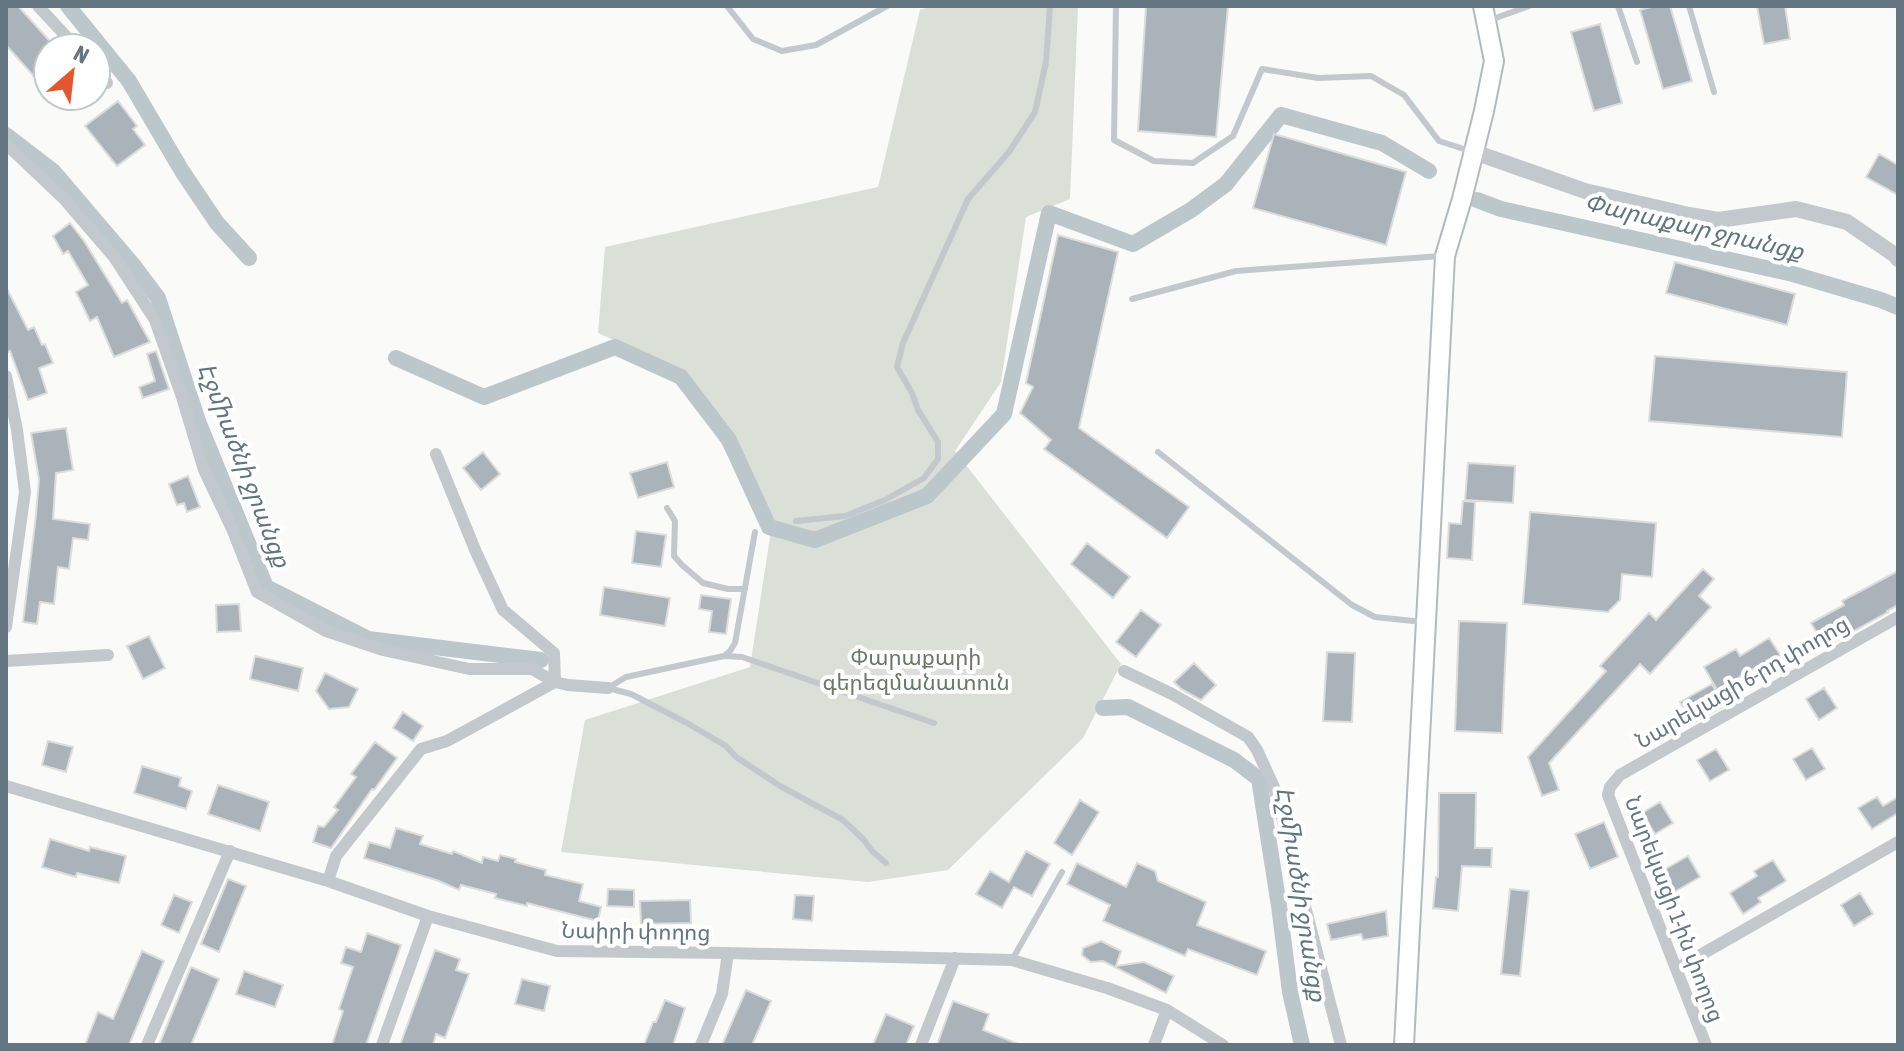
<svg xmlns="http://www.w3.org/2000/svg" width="1904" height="1051" font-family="'Asap Condensed','Noto Sans Armenian',sans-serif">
<rect width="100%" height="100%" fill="#fafaf8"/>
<path fill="#dadfd7" d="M932,6H1078L1070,199L1026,217L1001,382L955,451L1121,664L1083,738L948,870L868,882L561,852L585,720L750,667L770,537L684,371L598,333L605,247L878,187L920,10Z"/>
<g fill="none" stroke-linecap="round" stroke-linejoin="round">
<path stroke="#bbc7cb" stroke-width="16" d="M68,6L129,81L182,171L217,223L249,258
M6,135L53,171L134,266L158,298L198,421L266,587L368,639L541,660
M1477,200L1501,209L1793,274L1881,300L1898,307
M396,358L484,397L615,347L681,377L729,440L769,527L815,540L927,496L1004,414L1049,213L1133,244L1191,210L1226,184L1281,115L1382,143L1429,171
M1103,708L1128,707L1234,760L1259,779L1279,906L1290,992L1302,1045"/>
</g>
<path fill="#aab3b9" stroke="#dcdcda" stroke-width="2" d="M6,6H18L56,48H48V92L6,45Z
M1146,6H1228L1216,137L1138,131Z
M1655,6H1670L1692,81L1663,89L1640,10Z
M1757,6H1785L1790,39L1764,44Z
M1600,24L1622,103L1594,111L1571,32Z
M118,101L137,126L133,129L145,145L117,166L85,126Z
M1274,134L1406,172L1386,245L1253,208Z
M1879,154L1898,165V195L1866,177Z
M70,223L84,241L122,303L127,300L150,342L114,357L97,317L90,321L76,292L88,285L68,251L63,254L53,236Z
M1058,235L1118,252L1079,428L1189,507L1167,538L1044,449L1051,440L1020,413L1033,387L1026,383Z
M1675,262L1795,294L1787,325L1666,293Z
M6,287L28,330L34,327L42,345L45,344L53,363L39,368L47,393L28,400L10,351L6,353Z
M156,351L169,389L143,398L139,387L155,381L147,354Z
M1655,356L1847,372L1842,437L1649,421Z
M66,428L73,470L56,473L53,519L90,524L88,540L73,538L69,569L58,567L54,604L40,602L37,624L23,622L36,515L39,479L31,433Z
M483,452L500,474L481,490L463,468Z
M667,462L674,487L638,498L630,473Z
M1468,463L1515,466L1513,503L1465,500Z
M188,476L200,507L187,512L184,503L177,505L169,484Z
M1463,501L1475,502L1472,560L1447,558L1449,523L1461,524Z
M1530,512L1656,523L1652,577L1622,574L1620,600L1608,612L1523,604Z
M636,531L666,535L661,567L632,563Z
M1087,543L1130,577L1113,598L1071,564Z
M1703,569L1714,579L1699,596L1711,607L1650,674L1640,664L1549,763L1559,790L1542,796L1528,757L1606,671L1600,666L1649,613L1656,620Z
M1898,571V605L1887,611L1888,612L1825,647L1811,623L1844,605L1842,601Z
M604,587L670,598L665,626L600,615Z
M701,595L731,599L726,634L709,632L712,611L699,609Z
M239,604L241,631L217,632L216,605Z
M1141,610L1161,625L1136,657L1116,642Z
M1459,621L1507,623L1502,733L1455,731Z
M149,636L165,668L143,679L127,646Z
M1769,638L1783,659L1764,671L1760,665L1717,690L1704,667L1736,649L1740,656Z
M1327,652L1355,653L1352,722L1323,721Z
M255,656L303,668L298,691L250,679Z
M1194,663L1216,685L1201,700L1181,689L1174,682Z
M325,673L358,689L349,707L329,709L316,691Z
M1712,684L1724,706L1693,723L1680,702Z
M1824,688L1837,708L1819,720L1806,699Z
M403,712L423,726L413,741L393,728Z
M48,741L73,747L66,772L42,765Z
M375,742L397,758L374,790L372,789L331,848L313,842L318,826L324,827L338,810L334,807L356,777L351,774Z
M1812,748L1825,769L1806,780L1793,759Z
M1716,749L1729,770L1710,781L1697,760Z
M142,766L181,778L179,786L192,791L186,809L134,793Z
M218,785L269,802L260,831L208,814Z
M1439,793H1476L1475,848H1492L1491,867L1462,866L1458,911L1433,908L1436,877H1438Z
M1877,797L1883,806L1898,797V813L1872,829L1858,808Z
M1080,800L1099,812L1072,855L1054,843Z
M1660,802L1673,823L1655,834L1642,813Z
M1604,822L1618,857L1590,869L1575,834Z
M396,828L423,836L420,844L452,854L453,851L482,863L483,857L498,861L500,855L516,859L515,862L546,870L545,875L583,884L579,901L601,907L598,921L527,903V906L495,898L496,894L461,885L459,890L439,881L364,858L369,842L390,848Z
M50,839L89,851L90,847L126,856L119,883L77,873L76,877L42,867Z
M1026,851L1050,864L1032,896L1014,887L1002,908L976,894L990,871L1009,882Z
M1688,856L1700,877L1674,892L1662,871Z
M1773,860L1786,881L1758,898L1761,902L1743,914L1730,893L1757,876L1754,871Z
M1077,863L1126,887L1137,863L1155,871L1158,881L1206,902L1197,925L1266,951L1257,975L1188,949L1185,956L1103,921L1110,905L1067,884Z
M228,879L246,886L219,952L201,944Z
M608,889L634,890V907L607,906Z
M1510,889L1529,891L1520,976L1501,974Z
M1860,893L1873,914L1854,926L1841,905Z
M174,895L192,902L179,933L161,925Z
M795,895L814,896L812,921L793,919Z
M690,900L691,923L641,924L640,901Z
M1386,911L1388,936L1363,940L1361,934L1331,940L1327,924Z
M367,933L401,945L366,1045H332L343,1011L339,1009L353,967L341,963L346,947L361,952Z
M1101,941L1121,951L1116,966L1144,962L1174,976L1166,993L1103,961L1091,962L1082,955L1083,948Z
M435,950L460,959L456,970L469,974L445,1038L436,1034L433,1045H400Z
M142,951L164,961L129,1045H85L98,1012L113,1019Z
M191,967L219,979L191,1045H159Z
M244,971L283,985L275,1007L236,994Z
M522,979L550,986L544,1011L515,1004Z
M746,990L771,1001L752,1045H722Z
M665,1000L685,1008L673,1045H644L653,1022H656Z
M953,1001L989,1014L983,1030L1021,1045H937Z
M886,1014L914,1026L906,1045H873Z"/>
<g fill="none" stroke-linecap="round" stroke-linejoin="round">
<defs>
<path id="secondary" d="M1404,1045L1445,256L1462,199L1484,111L1494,61L1483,6"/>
</defs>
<use href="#secondary" stroke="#b3babf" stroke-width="22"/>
<path stroke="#c3c8cc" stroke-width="6" d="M727,6L753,39L782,51L816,45L887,6
M1116,6L1114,140L1154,161L1193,163L1233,136L1262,69L1318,78L1371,76L1404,95L1439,141L1470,151
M1618,6L1637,62
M1689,6L1714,92
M1490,20L1529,6
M1132,299L1236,271L1441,256
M1158,452L1352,605L1375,617L1423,622
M667,508L675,521L674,556L682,565L703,583L728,589H745
M796,521L845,516L885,500L924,478L938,459V442L918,410L912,393L897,367L903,343L968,199L1009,152L1035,112L1046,62L1050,6
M724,656L742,657L934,723
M608,688L631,694L687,723L726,746L736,757L780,786L843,820L864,840L872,851L886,863
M608,688L626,677L724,656L730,651L735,643L755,532
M1012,960L1062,872"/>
<path stroke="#c3c8cc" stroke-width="12" d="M38,6L77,48
M96,70L107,83
M6,144L65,200L114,257L155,320L182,397L204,470L233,531L257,592L326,631L383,650L469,669H532L555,682L568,685L608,688
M6,376L17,430L25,492L6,627
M6,661L108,655
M1124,671L1172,694L1248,737L1257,750L1274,787L1341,1045
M6,786L328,881L428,916L557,951L728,953L1012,960L1107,988L1167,1010L1223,1045
M328,881L336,856L421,749L447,741L555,682L554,653L503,610L476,552L436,454
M1676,969L1898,842
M147,1045L230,851
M382,1045L428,916
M701,1045L722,994L728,953
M921,1045L955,958
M1154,1045L1167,1010
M1706,1045L1608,795L1610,787L1620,775L1898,617"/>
<path stroke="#c3c8cc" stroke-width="16" d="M1474,152L1585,191L1689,215L1718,220L1796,209L1847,222L1895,255L1898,259"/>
<use href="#secondary" stroke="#fff" stroke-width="18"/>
</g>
<g text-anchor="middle" stroke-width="8" stroke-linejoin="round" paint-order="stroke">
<g font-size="22" fill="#687a64" stroke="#fff">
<text x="916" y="665">Փարաքարի<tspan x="916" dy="25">գերեզմանատուն</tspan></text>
</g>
<g font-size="22" fill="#657683" stroke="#fff">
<text transform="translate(1742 682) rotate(-30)" y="8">Նարեկացի 6-րդ փողոց</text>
<text transform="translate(1675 909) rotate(69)" y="8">Նարեկացի 1-ին փողոց</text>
<text transform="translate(636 931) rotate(1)" y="8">Նաիրի փողոց</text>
</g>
<g font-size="24" font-style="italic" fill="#60757c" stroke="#fff">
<text transform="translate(1694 227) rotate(13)" y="8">Փարաքար ջրանցք</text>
<text transform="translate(244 465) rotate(69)" y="8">Էջմիածնի ջրանցք</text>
<text transform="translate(1301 894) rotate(81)" y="8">Էջմիածնի ջրանցք</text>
</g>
</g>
<rect width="1904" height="1051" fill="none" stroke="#657683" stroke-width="16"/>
<g transform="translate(72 72) rotate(28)"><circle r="38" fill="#ffffff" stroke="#c1c8cd" stroke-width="2"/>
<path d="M0-6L14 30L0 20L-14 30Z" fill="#e4572e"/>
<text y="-12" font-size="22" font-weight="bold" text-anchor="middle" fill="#657683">N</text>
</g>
</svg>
